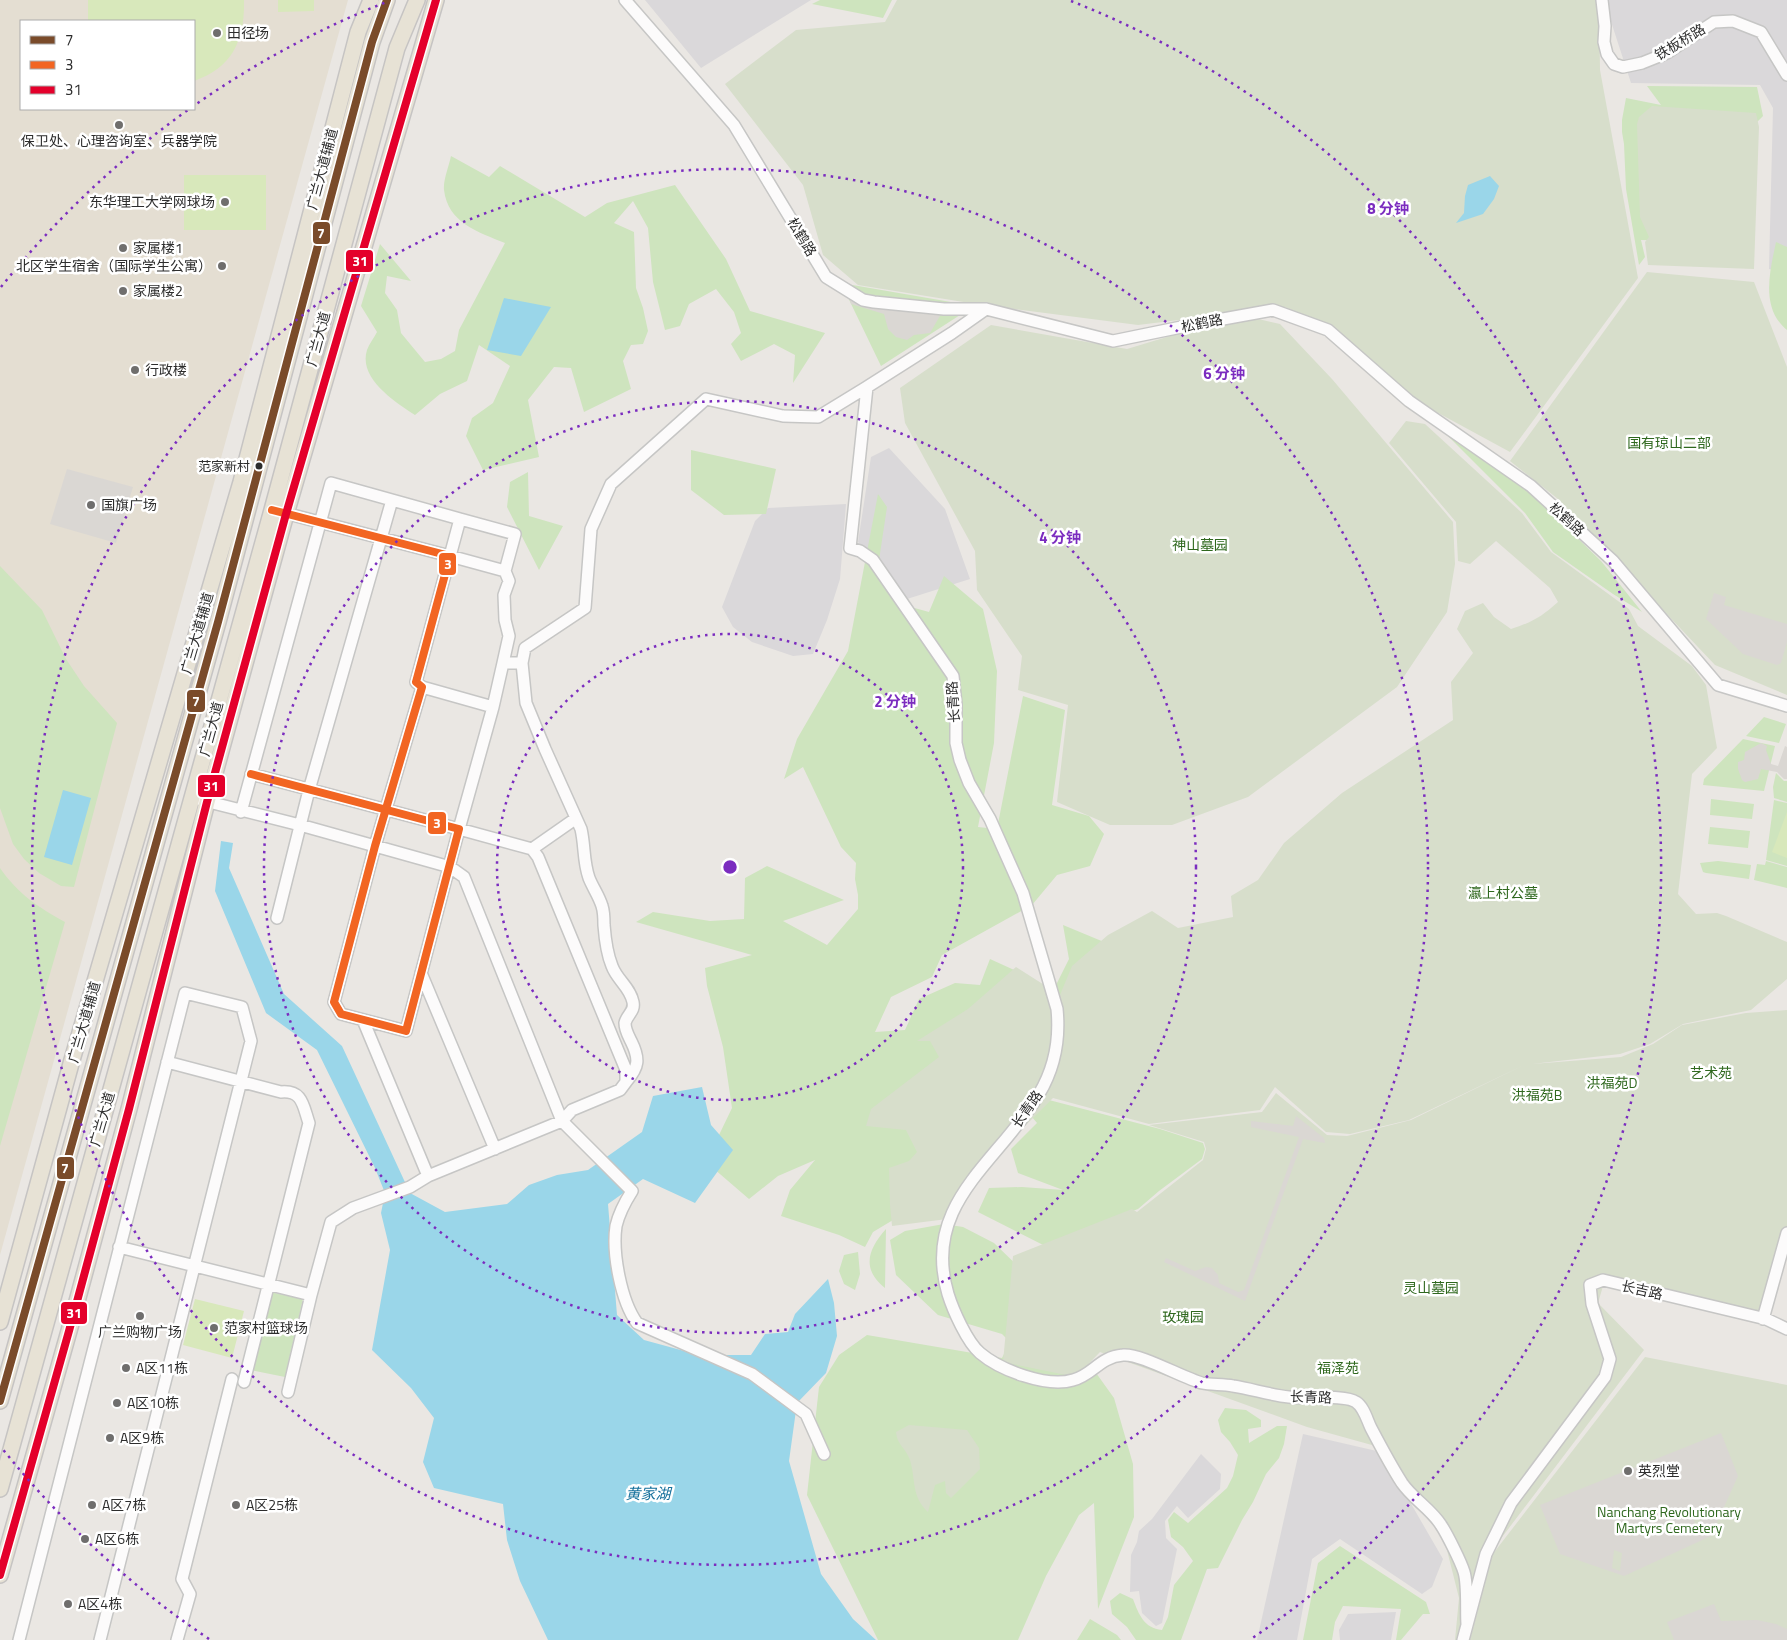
<svg xmlns="http://www.w3.org/2000/svg" width="1787" height="1640" font-family="'Titillium Web','Noto Sans SC',sans-serif">
<rect width="100%" height="100%" fill="#eae7e3"/>
<path fill="#dad8da" d="M645,0H811L701,68Z
M1604,0H1787V273L1769,269L1773,108L1760,85L1631,83Z
M889,448L945,509L970,579L907,599L858,542L871,457Z
M846,504L840,579L827,620L813,654L793,656L752,642L733,627L722,607L755,521L768,508Z
M1303,1434L1381,1452L1443,1559L1432,1587L1422,1594L1340,1539L1312,1559L1297,1640H1257Z
M1201,1454L1221,1474L1220,1489L1188,1518L1177,1506L1165,1521L1166,1538L1177,1549L1162,1623L1156,1626L1142,1613L1139,1591L1130,1592L1131,1555L1137,1542L1139,1531L1152,1519Z
M1396,1612L1391,1640H1340L1339,1630L1348,1614Z"/>
<path fill="#e4ded2" fill-rule="evenodd" d="M0,0H348L0,1255ZM21,21H194V109H21Z"/>
<path fill="#cee4be" d="M820,0H892L883,18L812,4Z
M1647,86L1757,87L1763,116L1748,131L1745,243L1641,240L1645,257L1639,265L1626,189L1624,144L1622,132V120L1626,98L1661,105Z
M451,156L489,177L500,166L585,217L607,203L675,185L726,259L750,311L825,333L793,383L795,355L774,344L741,361L731,344L741,333L734,312L716,289L689,304L680,326L665,330L653,282L648,228L633,201L614,223L634,232L636,288L643,308L648,331L643,344L631,345L623,361L631,389L584,412L571,368L554,367L528,400L539,457L483,470L466,436L472,418L493,403L510,366L479,345L467,381L440,394L415,415C395,402 358,378 367,350C369,344 374,338 377,332L361,306L380,244L411,281L387,276L385,293L397,310L401,333L425,362L441,359L455,351L459,330L505,243C478,232 448,223 444,190C443,180 449,166 451,156Z
M1776,242L1787,247V330C1760,308 1770,271 1776,242Z
M841,283L974,306L881,366Z
M1441,429L1527,489L1601,561L1642,612L1613,594L1553,552L1525,513Z
M691,450L776,469L766,514L724,515L691,490Z
M528,472L529,516L563,526L539,570L507,507L510,482Z
M878,494L887,507L878,567L900,604L929,612L944,576L983,609L997,671L994,743L978,827L997,829L1023,696L1065,710L1052,805L1089,816L1104,834L1090,866L1057,875L1032,905L942,955L932,977L891,997L875,1032L905,1030L919,999L955,983L980,985L990,959L1021,973L1051,995L1069,959L1063,925L1104,942L1049,1100L1160,1129L1203,1143L1205,1149L1202,1159L1159,1191L1138,1209L1092,1226L1051,1249L978,1212L989,1188L1022,1187L1063,1190L1018,1173L1011,1149L1037,1123L1010,1091L908,1211L873,1232L865,1247L839,1235L781,1216L790,1190L815,1160L778,1176L749,1199L706,1162L732,1108L723,1047L707,986L705,968L752,955L636,922L653,912L710,921L744,919L745,878L767,866L844,900L783,921L827,945L858,909V895L855,879L856,863L841,847L803,767L784,779L797,739L848,651Z
M0,566L42,610L66,659L84,686L117,723L74,887L61,886L39,873L24,859L13,844L0,808Z
M1764,717L1786,724L1779,743L1746,736Z
M1743,739L1775,746L1764,791L1703,785L1704,779Z
M1776,773L1784,781H1787V802L1774,798L1773,787Z
M1711,799L1754,804L1752,819L1710,815Z
M1774,800L1787,803V866L1766,860Z
M1710,827L1750,831L1748,848L1708,844Z
M1718,861L1751,865L1749,879L1706,873L1703,872L1700,863Z
M1766,861L1787,867V888L1754,880L1757,864L1765,865Z
M0,868C18,894 38,907 65,922L0,1146Z
M944,1224L963,1227L994,1243L1023,1271L1114,1398L1133,1464L1134,1517L1098,1609L1094,1503L1079,1515L1046,1576L1018,1640H878L807,1495L819,1387L839,1355L867,1335L1002,1358L1010,1342L1002,1334L938,1315L896,1275L890,1240L905,1231Z
M886,1229L885,1288C861,1269 868,1249 886,1229Z
M858,1252L860,1274L855,1290L844,1284L839,1271L844,1255Z
M270,1292L303,1299L285,1377L250,1370Z
M1225,1408L1246,1410L1261,1420V1427L1248,1429L1249,1443L1277,1426H1287L1284,1444L1279,1458L1266,1474L1253,1502L1242,1520L1218,1568L1207,1569L1181,1640H1136L1127,1627L1112,1614L1110,1601L1120,1593L1133,1599C1139,1615 1144,1628 1162,1630L1168,1617L1174,1585L1193,1561L1183,1547L1171,1537L1168,1520L1174,1512L1188,1523L1227,1488L1233,1476L1238,1455L1230,1442L1221,1432L1218,1420Z
M1340,1546L1426,1602L1430,1614H1423L1401,1640H1396L1401,1609L1343,1606L1335,1622L1332,1640H1303L1318,1563Z
M1090,1619L1117,1635L1121,1640H1077Z"/>
<path fill="#d7decb" d="M897,0H1598L1599,3L1600,70L1638,278L1510,452L1418,402L1330,328L1285,307L1138,325L976,304L858,285L823,255L803,185L725,84L796,30L885,22Z
M1652,106L1756,113L1759,127L1754,269L1648,265L1645,242L1649,237L1640,217L1637,124L1639,117Z
M1647,272L1754,282L1787,367V695L1715,665L1558,499L1510,461Z
M1250,317L1280,324L1332,379L1453,522L1455,564L1447,612L1397,687L1248,797L1172,825H1110L1057,802L1068,705L1018,690L1022,656L977,590L975,551L905,423L900,388L991,325L1127,349L1210,324Z
M1406,421L1425,424L1522,513L1551,552L1629,609L1638,626L1692,666L1706,685L1717,748L1692,774L1678,894L1696,914L1717,913L1726,916L1787,942V979L1751,1010L1683,1024L1650,1044L1620,1054L1532,1064L1621,1057L1653,1044L1682,1025L1746,1013L1787,1010V1254L1765,1324L1603,1286L1598,1303L1644,1350L1490,1553L1467,1640H1455L1459,1598L1441,1526L1379,1447L1307,1427L1100,1352L1076,1377L1003,1362L1013,1256L1132,1209L1137,1212L1203,1160L1206,1149L1204,1142L1149,1125L1262,1112L1276,1093L1327,1135L1347,1136L1411,1120L1524,1065L1409,1120L1350,1134L1326,1132L1275,1087L1260,1110L1149,1124L1053,1098L1017,1134L947,1219L892,1226L890,1205L889,1168L909,1161L917,1152L906,1130L866,1126L871,1109L939,1057L930,1041H917L968,1009L1016,967L1060,995L1072,966L1108,935L1152,911L1178,928L1233,917L1231,896L1258,880L1284,843L1342,793L1453,720L1451,682L1473,653L1457,629L1465,611L1483,603L1494,617L1511,629C1533,622 1541,617 1558,602L1550,588L1496,541L1470,564L1458,561L1456,522L1389,443Z
M1645,1357L1787,1385V1640H1470L1492,1555Z
M909,1425L967,1430L979,1448L980,1469L951,1498L946,1493L945,1481L935,1485L928,1512C911,1496 916,1480 910,1460C906,1448 897,1445 896,1432Z"/>
<path fill="#d8e8bb" d="M88,0H244C245,39 233,68 194,81V21H88Z
M278,0H314V11L278,12Z
M184,175H266V230H184Z
M1787,812V858L1772,852Z
M195,1299L244,1311L232,1358L183,1345Z"/>
<path fill="#dad7d3" fill-rule="evenodd" d="M849,298L944,309L930,333L914,335L907,340L896,337L888,329L884,314L851,304Z
M67,469L133,487L116,543L50,524Z
M1714,593L1726,597L1724,605L1787,624V642L1781,663L1777,665L1743,654L1706,619Z
M1761,743L1767,746L1766,750L1771,764L1778,766L1785,746L1787,747V779H1784L1777,772L1761,769L1758,779L1745,782L1742,780L1738,769V762L1744,760L1745,752Z
M1296,1116L1324,1138L1325,1143L1303,1139L1245,1301L1164,1262L1166,1258L1195,1271L1206,1267L1212,1268L1218,1275L1219,1283L1238,1292L1244,1290L1299,1137L1251,1127V1121L1293,1126Z
M1721,1433L1738,1476L1711,1536L1624,1576L1560,1554L1540,1505ZM1699,1510L1702,1527L1706,1526L1707,1529L1702,1532V1534L1697,1535L1693,1515ZM1614,1550L1622,1553L1620,1571L1612,1568Z
M1714,1604L1721,1621L1757,1620L1776,1624L1787,1629V1640H1674L1667,1622Z"/>
<path fill="#9ad6e9" d="M1490,176L1499,186L1494,199L1483,214L1456,223L1464,213L1465,196L1468,185Z
M504,298L551,307L521,356L487,350Z
M63,790L91,798L72,865L44,857Z
M221,841L233,843L229,868L284,994L342,1046L410,1193L445,1212L507,1204L529,1185L557,1175L588,1170L642,1132L653,1096L702,1087L711,1125L733,1150L695,1203L643,1179L608,1204L617,1315L644,1340L699,1355H751L765,1334L788,1332L795,1314L828,1279L834,1303L837,1336L826,1373L797,1403L789,1461L821,1574L853,1619L876,1640H548L520,1581L507,1540L503,1504L434,1488L423,1462L434,1418L411,1388L372,1350L390,1250L381,1213L385,1193L375,1168L317,1050L266,1013L215,891Z"/>
<g fill="none" stroke-linecap="round" stroke-linejoin="round">
<defs>
<path id="minor" d="M625,0L734,125L826,277L863,300L874,302L944,309H986L1113,341L1201,323L1273,310L1328,330L1409,401L1531,486L1613,561L1718,685L1787,706
M1602,0L1605,26L1604,42L1607,54L1614,64L1623,67L1642,63L1667,53L1714,22L1733,21L1761,32L1787,75
M986,309L952,333L867,387L850,548L860,551L873,560L953,676L956,704V743L960,760L969,783L990,819L1023,893L1057,1009C1060,1039 1054,1069 1039,1094C999,1162 921,1203 948,1294C953,1310 967,1342 980,1353C1000,1370 1047,1388 1073,1380C1093,1375 1099,1357 1123,1355C1140,1353 1183,1378 1202,1383C1211,1385 1223,1384 1233,1386C1252,1389 1270,1395 1289,1397C1306,1399 1344,1394 1356,1402C1364,1407 1367,1420 1371,1428C1381,1447 1391,1466 1402,1483C1413,1499 1431,1509 1441,1525C1447,1534 1461,1562 1464,1572C1468,1585 1466,1610 1467,1624
M460,519L515,534L505,571
M522,663L526,703L545,749L581,829C585,846 583,861 589,878C593,888 599,896 602,906C604,912 604,919 604,925C605,938 607,954 612,966C617,980 630,987 633,1002C635,1012 627,1014 625,1023C625,1030 628,1035 631,1041C640,1059 639,1067 626,1082
M422,687L493,707L503,663H522L525,648L585,608L591,529L611,484L706,399L783,416L818,417L867,387
M493,707L459,829L532,849L538,857L626,1070V1082L620,1090L572,1110L562,1121L632,1191C625,1202 619,1213 616,1226C612,1253 621,1301 637,1323L752,1374L806,1414L824,1454
M251,774L459,829L406,1031L341,1014L334,1002L375,846L422,687L416,682L450,556L281,512
M201,800L300,825L450,867L464,877L562,1121L428,1176L363,1020
M241,812L331,483L460,519L450,556L505,571L509,581L504,595L505,620L509,636L503,663
M532,849L575,819
M277,918L309,790L392,500
M421,973L495,1149
M167,1062L281,1092C303,1090 303,1106 309,1123L244,1382
M119,1247L311,1295
M1763,1319L1787,1233
M288,1392L311,1295L331,1222L353,1208L410,1187L428,1176
M19,1640L185,993L242,1007L251,1041L100,1640
M177,1640L190,1594L182,1579L232,1379
M1463,1640L1486,1554L1511,1503L1605,1377L1610,1359L1592,1304L1590,1285L1603,1280L1766,1319L1787,1329"/>
<path id="major" d="M0,1322L72,1060L241,482L358,32L371,0
M0,1401L218,622L372,42L387,0
M0,1489L272,510L397,48L417,0
M0,1575L69,1331L129,1109L207,802L286,514L436,0"/>
</defs>
<use href="#minor" stroke="#c6c6c5" stroke-width="14"/>
<use href="#major" stroke="#c6c4c3" stroke-width="18"/>
<use href="#minor" stroke="#fcfbfb" stroke-width="11"/>
<use href="#major" stroke="#e7e2d5" stroke-width="15"/>
<defs>
<path id="bus-1" d="M0,1401L218,622L372,42L387,0"/>
<path id="bus-2" d="M251,774L459,829L406,1031L341,1014L334,1002L375,846L422,687L416,682L450,556L272,510"/>
<path id="bus-3" d="M0,1575L69,1331L129,1109L207,802L286,514L436,0"/>
</defs>
<use href="#bus-1" stroke="#fff" stroke-width="11"/>
<use href="#bus-2" stroke="#fff" stroke-width="11"/>
<use href="#bus-3" stroke="#fff" stroke-width="11"/>
<use href="#bus-1" stroke="#7a4b2a" stroke-width="8"/>
<use href="#bus-2" stroke="#f26522" stroke-width="8"/>
<use href="#bus-3" stroke="#e4002b" stroke-width="8"/>
</g>
<g fill="none" stroke="#7b2cbf" stroke-width="2.5" stroke-dasharray="2.5 5">
<circle cx="730" cy="867" r="233"/>
<circle cx="730" cy="867" r="466"/>
<circle cx="730" cy="867" r="698"/>
<path d="M209 1639A931 931 0 0 1 1 1447M1 287A931 931 0 0 1 389 1M1071 1A931 931 0 0 1 1251 1639"/>
</g>
<g fill="#6f6e6d" stroke="#fff" stroke-width="2">
<circle cx="217" cy="33" r="5"/>
<circle cx="119" cy="125" r="5"/>
<circle cx="225" cy="202" r="5"/>
<circle cx="123" cy="248" r="5"/>
<circle cx="222" cy="266" r="5"/>
<circle cx="123" cy="291" r="5"/>
<circle cx="135" cy="370" r="5"/>
<circle cx="91" cy="505" r="5"/>
<circle cx="140" cy="1316" r="5"/>
<circle cx="214" cy="1328" r="5"/>
<circle cx="126" cy="1368" r="5"/>
<circle cx="117" cy="1403" r="5"/>
<circle cx="110" cy="1438" r="5"/>
<circle cx="1628" cy="1471" r="5"/>
<circle cx="92" cy="1505" r="5"/>
<circle cx="236" cy="1505" r="5"/>
<circle cx="85" cy="1539" r="5"/>
<circle cx="68" cy="1604" r="5"/>
</g>
<circle fill="#2d2d2d" stroke="#fff" stroke-width="2" cx="259" cy="466" r="4.5"/>
<g text-anchor="middle" stroke-width="5" stroke-linejoin="round" paint-order="stroke">
<g font-size="13" fill="#2d2d2d" stroke="#fff" text-anchor="end">
<text x="250" y="471">范家新村</text>
</g>
<g font-size="14" fill="#2d2d2d" stroke="#fff" text-anchor="start">
<text x="227" y="38">田径场</text>
<text x="119" y="146" text-anchor="middle">保卫处、心理咨询室、兵器学院</text>
<text x="215" y="207" text-anchor="end">东华理工大学网球场</text>
<text x="133" y="253">家属楼1</text>
<text x="212" y="271" text-anchor="end">北区学生宿舍（国际学生公寓）</text>
<text x="133" y="296">家属楼2</text>
<text x="145" y="375">行政楼</text>
<text x="101" y="510">国旗广场</text>
<text x="224" y="1333">范家村篮球场</text>
<text x="140" y="1337" text-anchor="middle">广兰购物广场</text>
<text x="136" y="1373">A区11栋</text>
<text x="127" y="1408">A区10栋</text>
<text x="120" y="1443">A区9栋</text>
<text x="1638" y="1476">英烈堂</text>
<text x="102" y="1510">A区7栋</text>
<text x="246" y="1510">A区25栋</text>
<text x="95" y="1544">A区6栋</text>
<text x="78" y="1609">A区4栋</text>
</g>
<g font-size="14" fill="#2d2d2d" stroke="#fff">
<text transform="translate(1680 42) rotate(-31)" y="5">铁板桥路</text>
<text transform="translate(322 169) rotate(-75)" y="5">广兰大道辅道</text>
<text transform="translate(802 237) rotate(59)" y="5">松鹤路</text>
<text transform="translate(1202 323) rotate(-11)" y="5">松鹤路</text>
<text transform="translate(318 339) rotate(-75)" y="5">广兰大道</text>
<text transform="translate(1567 519) rotate(42)" y="5">松鹤路</text>
<text transform="translate(197 633) rotate(-74)" y="5">广兰大道辅道</text>
<text transform="translate(953 702) rotate(-94)" y="5">长青路</text>
<text transform="translate(211 729) rotate(-75)" y="5">广兰大道</text>
<text transform="translate(84 1022) rotate(-74)" y="5">广兰大道辅道</text>
<text transform="translate(1027 1109) rotate(-55)" y="5">长青路</text>
<text transform="translate(102 1119) rotate(-74)" y="5">广兰大道</text>
<text transform="translate(1642 1290) rotate(13)" y="5">长吉路</text>
<text transform="translate(1311 1397) rotate(2)" y="5">长青路</text>
</g>
<g font-size="14" fill="#2f681e" stroke="#fff">
<text x="1669" y="448">国有琼山二部</text>
<text x="1200" y="550">神山墓园</text>
<text x="1503" y="898">瀛上村公墓</text>
<text x="1711" y="1078">艺术苑</text>
<text x="1612" y="1088">洪福苑D</text>
<text x="1537" y="1100">洪福苑B</text>
<text x="1431" y="1293">灵山墓园</text>
<text x="1183" y="1322">玫瑰园</text>
<text x="1338" y="1373">福泽苑</text>
<text x="1669" y="1517">Nanchang Revolutionary<tspan x="1669" dy="16">Martyrs Cemetery</tspan></text>
</g>
<g font-size="15" font-style="italic" fill="#136f9b" stroke="#fff">
<text x="648" y="1499">黄家湖</text>
</g>
</g>
<circle cx="730" cy="867" r="8" fill="#7b2cbf" stroke="#fff" stroke-width="2.5"/>
<g font-size="15" text-anchor="middle" font-weight="bold" fill="#7b2cbf" stroke="#fff" stroke-width="5" stroke-linejoin="round" paint-order="stroke">
<text x="1388" y="214">8 分钟</text>
<text x="1224" y="379">6 分钟</text>
<text x="1060" y="543">4 分钟</text>
<text x="895" y="707">2 分钟</text>
</g>
<g stroke="#fff" stroke-width="2">
<rect x="312" y="221" width="19" height="24" rx="5" fill="#7a4b2a"/>
<rect x="345" y="249" width="29" height="24" rx="5" fill="#e4002b"/>
<rect x="438" y="552" width="19" height="24" rx="5" fill="#f26522"/>
<rect x="186" y="689" width="20" height="24" rx="5" fill="#7a4b2a"/>
<rect x="197" y="774" width="29" height="24" rx="5" fill="#e4002b"/>
<rect x="427" y="811" width="20" height="24" rx="5" fill="#f26522"/>
<rect x="56" y="1156" width="19" height="24" rx="5" fill="#7a4b2a"/>
<rect x="60" y="1301" width="28" height="24" rx="5" fill="#e4002b"/>
</g>
<g font-size="14" text-anchor="middle" font-weight="bold" fill="#fff">
<text x="321" y="238">7</text>
<text x="360" y="266">31</text>
<text x="448" y="569">3</text>
<text x="196" y="706">7</text>
<text x="211" y="791">31</text>
<text x="437" y="828">3</text>
<text x="65" y="1173">7</text>
<text x="74" y="1318">31</text>
</g>
<rect x="20" y="20" width="175" height="90" fill="#ffffff" stroke="#ababab"/>
<rect x="30" y="36" width="25" height="8" fill="#7a4b2a" stroke="#ababab"/>
<text x="65" y="45" font-size="15" fill="#2d2d2d">7</text>
<rect x="30" y="61" width="25" height="8" fill="#f26522" stroke="#ababab"/>
<text x="65" y="70" font-size="15" fill="#2d2d2d">3</text>
<rect x="30" y="86" width="25" height="8" fill="#e4002b" stroke="#ababab"/>
<text x="65" y="95" font-size="15" fill="#2d2d2d">31</text>
</svg>
